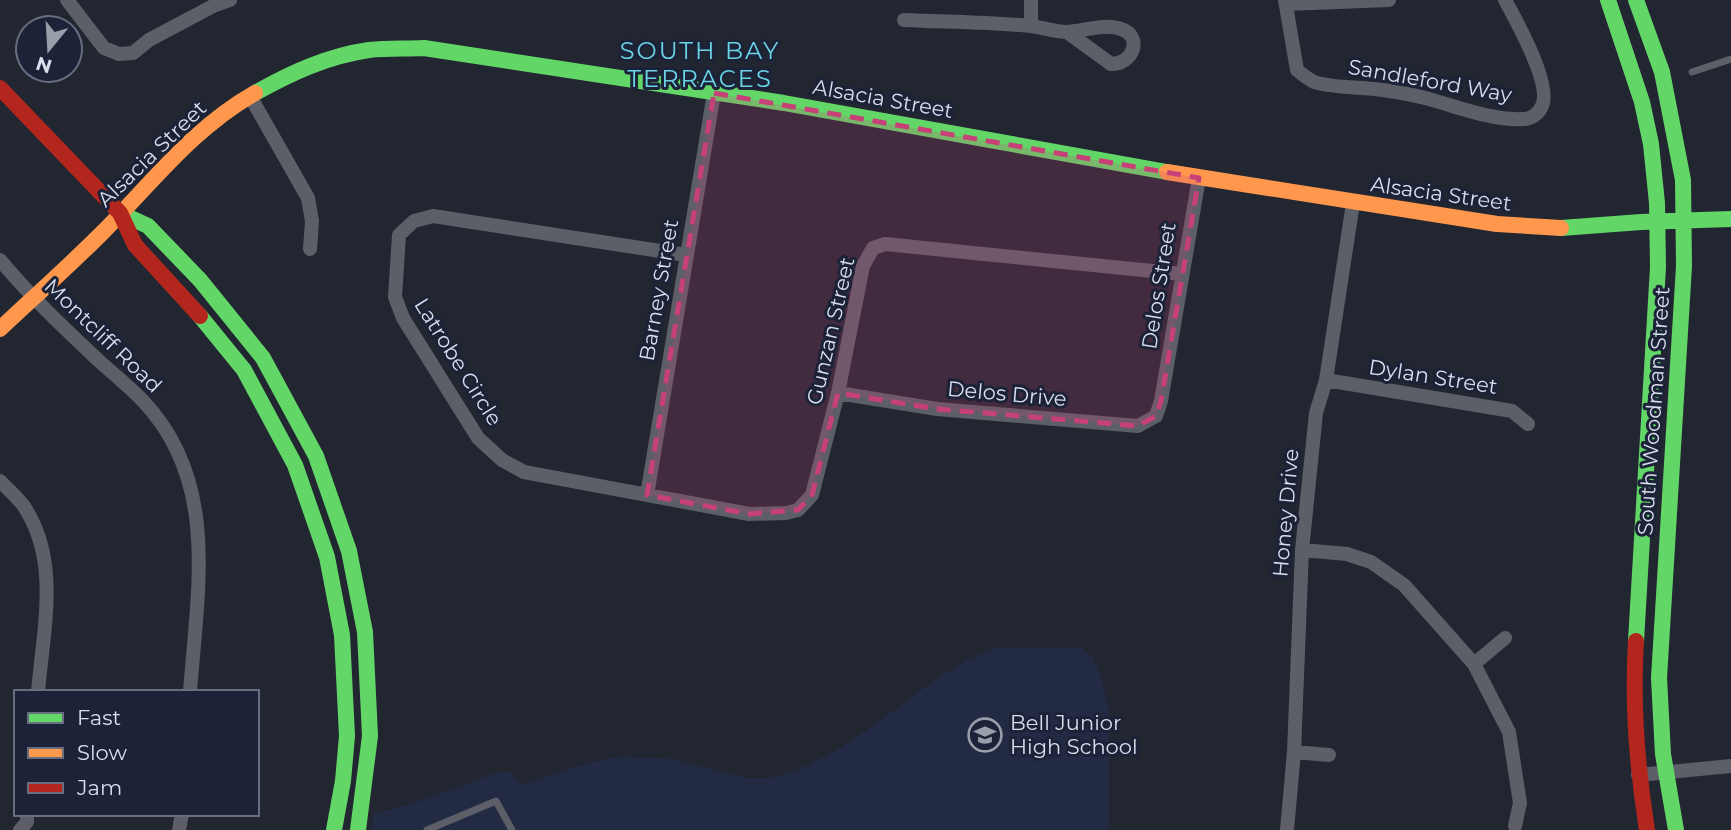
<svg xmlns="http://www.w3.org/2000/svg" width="1731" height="830" font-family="Montserrat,sans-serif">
<rect width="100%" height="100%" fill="#222631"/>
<path fill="#232a43" d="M995,648H1082L1092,656L1101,676L1109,708V830H372L373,814L408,805L499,772H512L520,785L592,762L618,757H631L671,759L745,778H767L782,775L806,766L837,750L866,731L939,677L969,659Z"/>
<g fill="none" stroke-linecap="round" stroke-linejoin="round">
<path stroke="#5c5f68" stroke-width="7" d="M1692,72L1731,59
M427,830L496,801L512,830"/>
<path stroke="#5c5f68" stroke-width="14" d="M67,0L104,48L119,54L133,53L149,40L213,6L230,0
M1031,0V26
M1285,0L1297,70C1302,74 1308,79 1314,82C1331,88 1364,87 1383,90C1397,92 1411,94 1425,98C1456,106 1491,121 1524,119C1531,119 1538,114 1541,108C1554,88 1516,20 1505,0
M1286,4L1389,0
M904,20C946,22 988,22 1030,26C1042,27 1055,32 1067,32C1083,31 1106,23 1121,29C1143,36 1134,64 1111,64L1067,32
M250,96L308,198L312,221L310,249
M686,255L433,216L414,221L399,235L395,297L403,318L478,438L502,460L524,472L749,514L786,513L798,510L812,495L838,393L863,266L873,248L885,244L1182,274
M0,260C30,296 63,327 97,359C112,373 130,387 144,402C220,483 197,592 190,692
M1326,380L1512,411L1528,424
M838,393L937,409L1138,426L1156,416L1161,401L1199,178
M0,481C8,489 16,496 23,505C61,560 43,630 38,692
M647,495L714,93
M1302,550L1347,554L1371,562L1404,585L1474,664L1509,732L1520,803L1515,826
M1474,664L1505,638
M1294,752L1329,755
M1638,775L1731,766
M20,830L27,822V814
M179,830L182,814
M1287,830L1294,752L1302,550L1316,413L1326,380L1353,203"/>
<path stroke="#63d668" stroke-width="16" d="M1608,0L1642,102L1651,144L1657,203L1658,267L1636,641
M1636,0L1662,72L1683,180L1684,266L1659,678L1663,754L1676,830
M255,93C291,73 327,56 369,50C387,48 406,49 424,48L784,103L1167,172
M120,213L148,226L200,280L263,358L316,456L349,551L365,632L370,736L358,830
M1561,228L1641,222L1731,219
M200,316L244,370L295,465L327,557L342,635L347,736L343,781L334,830"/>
<path stroke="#ff974d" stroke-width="16" d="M1167,172L1497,224L1561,228
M0,329C34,297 69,266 102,233C151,184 193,128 255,93"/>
<path stroke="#b3261e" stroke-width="16" d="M0,88L120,213L135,245L200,316
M1636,641C1632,705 1637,767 1647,830"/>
</g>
<path fill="#c74078" fill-opacity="0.2" stroke="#c74078" stroke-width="5" stroke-dasharray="14 9" stroke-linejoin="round" d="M714,93L1199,178L1161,401L1156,416L1138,426L937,409L838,393L812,495L798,510L749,514L647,495Z"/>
<defs>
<symbol id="school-ring" viewBox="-11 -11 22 22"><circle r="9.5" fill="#1c2237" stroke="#999eab" stroke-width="1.5"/><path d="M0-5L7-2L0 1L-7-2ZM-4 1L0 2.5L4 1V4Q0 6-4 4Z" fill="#999eab"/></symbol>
</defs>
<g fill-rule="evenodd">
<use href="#school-ring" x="966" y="716" width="38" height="38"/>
</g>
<g text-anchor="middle" stroke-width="6" stroke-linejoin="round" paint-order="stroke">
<g font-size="21" fill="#d9deec" stroke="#1c2237">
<text transform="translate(1430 81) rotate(10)" y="7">Sandleford Way</text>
<text transform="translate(883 99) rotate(10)" y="7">Alsacia Street</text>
<text transform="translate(152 154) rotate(-44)" y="7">Alsacia Street</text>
<text transform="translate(1441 194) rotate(8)" y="7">Alsacia Street</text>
<text transform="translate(1159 286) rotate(-81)" y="7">Delos Street</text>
<text transform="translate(659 290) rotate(-80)" y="7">Barney Street</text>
<text transform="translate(831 331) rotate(-77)" y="7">Gunzan Street</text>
<text transform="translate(103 336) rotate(44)" y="7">Montcliff Road</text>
<text transform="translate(458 362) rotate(58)" y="7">Latrobe Circle</text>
<text transform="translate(1433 377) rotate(9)" y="7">Dylan Street</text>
<text transform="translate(1007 394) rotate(5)" y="7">Delos Drive</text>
<text transform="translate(1654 411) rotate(-86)" y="7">South Woodman Street</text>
<text transform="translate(1286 513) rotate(-85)" y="7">Honey Drive</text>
</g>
<g font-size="21" fill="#d9deec" stroke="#1c2237" text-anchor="start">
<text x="1010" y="730">Bell Junior<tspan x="1010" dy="24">High School</tspan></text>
</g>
<g font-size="24" letter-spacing="2" fill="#6ad3e4" stroke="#1c2237">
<text x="700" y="59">SOUTH BAY<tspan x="700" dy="28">TERRACES</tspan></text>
</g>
</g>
<rect x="14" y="690" width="245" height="126" fill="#1c2237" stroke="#686d7f" stroke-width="2"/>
<rect x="28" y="713" width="35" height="10" fill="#63d668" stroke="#686d7f" stroke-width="2"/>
<text x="77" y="725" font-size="21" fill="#d9deec">Fast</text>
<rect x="28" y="748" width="35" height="10" fill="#ff974d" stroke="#686d7f" stroke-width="2"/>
<text x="77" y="760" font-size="21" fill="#d9deec">Slow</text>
<rect x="28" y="783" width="35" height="10" fill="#b3261e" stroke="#686d7f" stroke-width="2"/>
<text x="77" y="795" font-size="21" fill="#d9deec">Jam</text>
<g transform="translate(49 49) rotate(198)"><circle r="33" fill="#1c2237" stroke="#686d7f" stroke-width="2"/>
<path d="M0-5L12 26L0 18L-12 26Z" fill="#999eab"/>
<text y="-10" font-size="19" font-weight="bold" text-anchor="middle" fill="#d9deec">N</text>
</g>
</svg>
